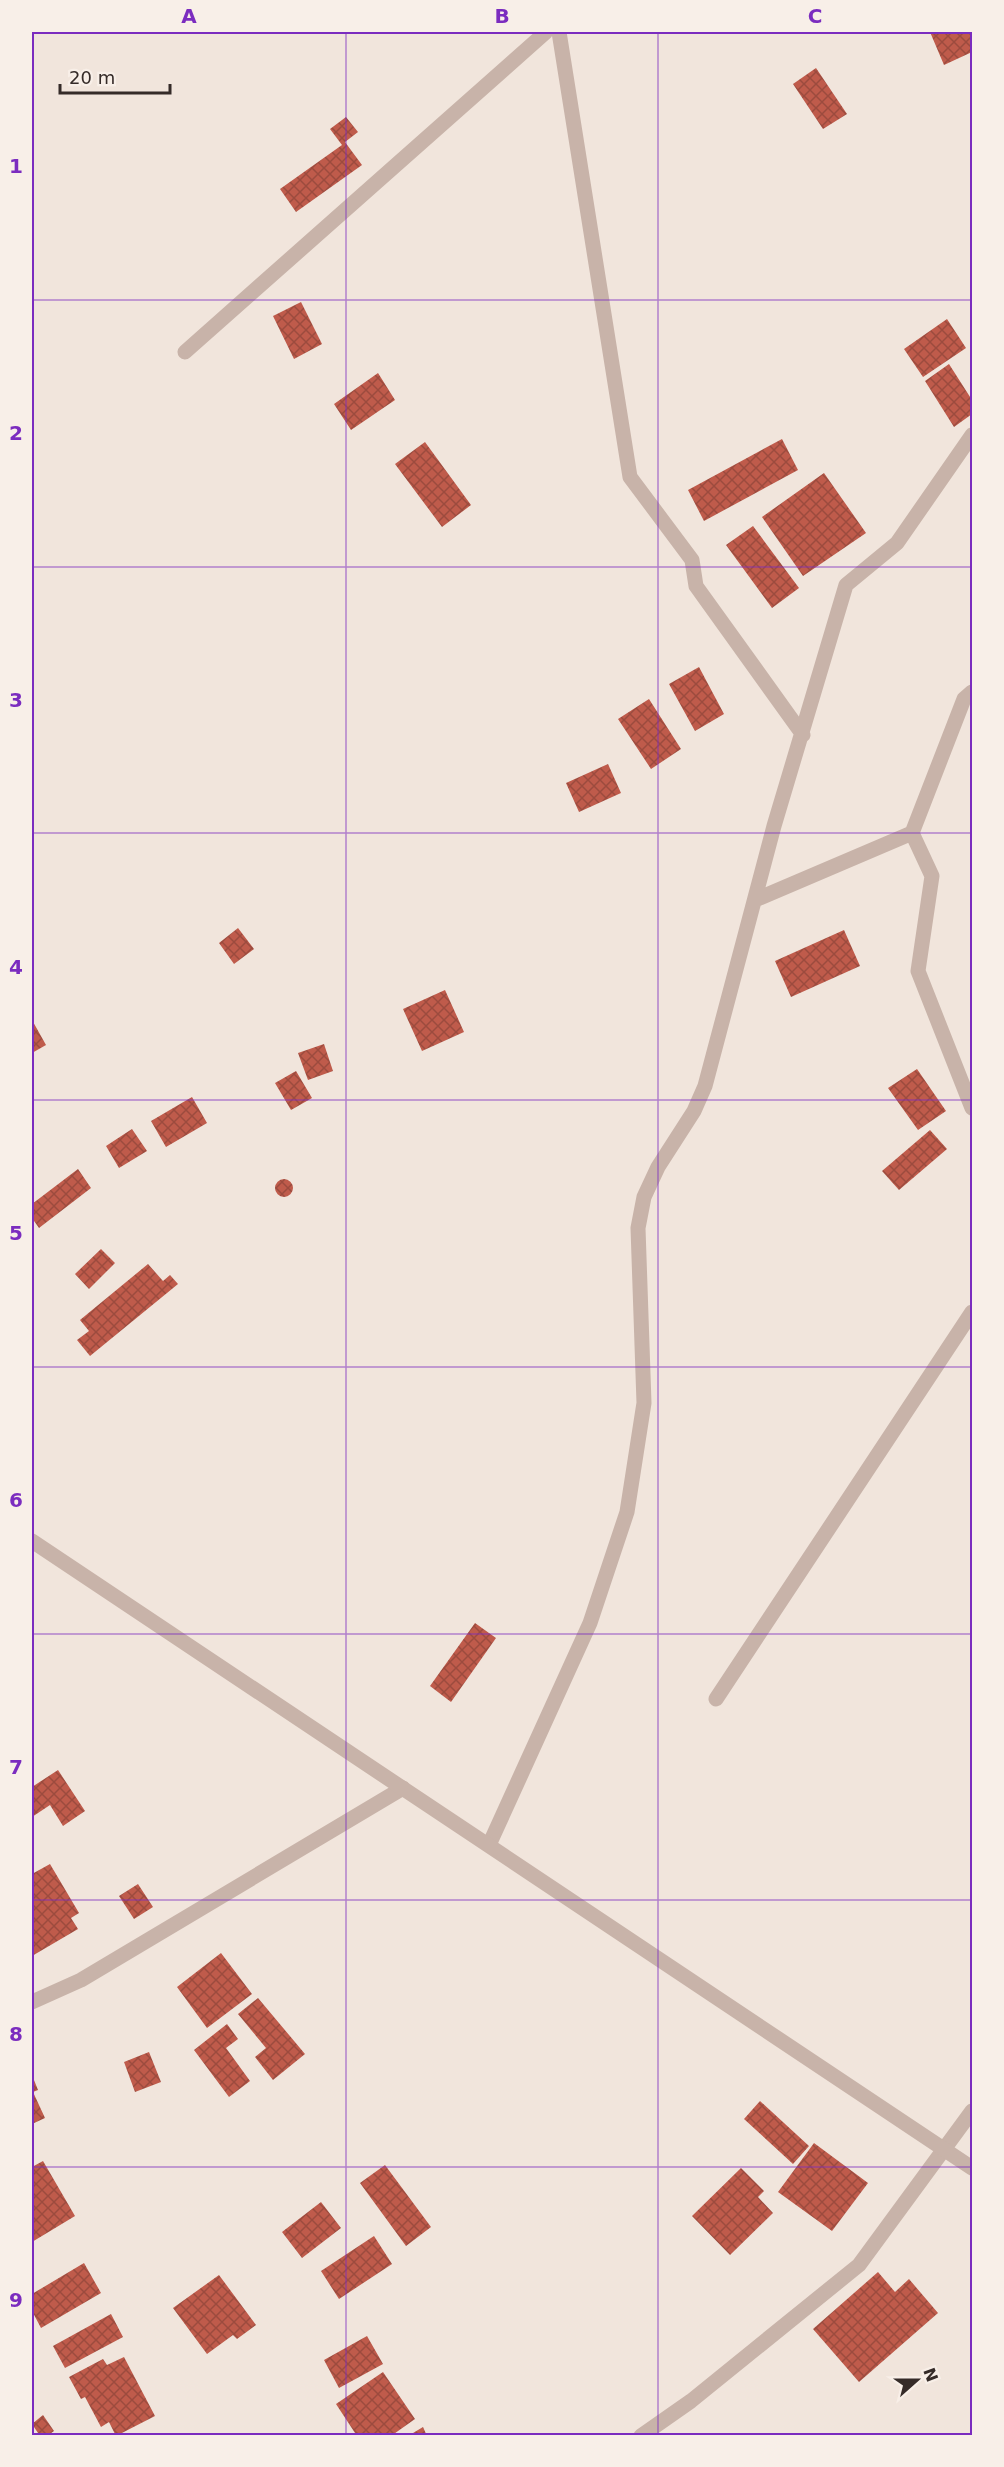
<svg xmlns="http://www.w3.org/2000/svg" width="1004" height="2467" font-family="'DejaVu Sans',sans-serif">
<defs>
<pattern id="building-cross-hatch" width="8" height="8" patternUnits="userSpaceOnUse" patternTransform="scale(1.5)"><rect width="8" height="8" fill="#bf5b4b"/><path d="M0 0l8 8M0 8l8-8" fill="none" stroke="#9c4b3e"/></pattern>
</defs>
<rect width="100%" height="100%" fill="#f1e5dc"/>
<path fill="url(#building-cross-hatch)" d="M930,32H972V52L944,65Z
M816,68L847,114L823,129L793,84Z
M346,117L358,132L345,142L362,165L296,212L280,189L342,145L330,129Z
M301,302L322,344L294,359L273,316Z
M947,319L966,348L923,377L904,349Z
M949,364L972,400V414L954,427L925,381Z
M378,373L395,400L351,430L334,404Z
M782,439L798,470L704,521L688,490Z
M425,442L471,505L442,527L395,464Z
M824,473L866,533L803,576L762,517Z
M753,526L799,588L772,608L726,545Z
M699,667L724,714L695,731L669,684Z
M649,699L681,749L651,769L618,719Z
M608,764L621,793L579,812L566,783Z
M238,928L254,949L234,964L219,943Z
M844,930L860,966L791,997L775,961Z
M445,990L464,1032L422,1051L403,1009Z
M32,1020L46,1045L32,1053Z
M324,1044L333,1071L308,1080L298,1053Z
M917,1069L946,1111L918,1130L888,1088Z
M296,1071L312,1098L291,1110L275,1083Z
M192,1097L207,1123L166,1147L151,1121Z
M132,1129L147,1151L119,1168L106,1146Z
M930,1130L947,1149L899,1190L882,1171Z
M78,1169L91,1188L39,1228L32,1218V1204Z
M275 1188a9 9 0 1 1 18 0a9 9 0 1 1-18 0Z
M101,1249L115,1263L89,1289L75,1274Z
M148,1264L163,1281L170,1275L178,1284L90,1356L77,1340L89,1331L80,1320Z
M475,1623L496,1638L451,1702L430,1686Z
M58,1770L85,1811L63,1826L50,1805L32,1817V1787Z
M50,1864L79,1913L71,1918L78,1929L32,1956V1874Z
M138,1884L153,1907L134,1919L119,1896Z
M221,1953L252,1994L207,2028L177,1987Z
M258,1998L305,2054L273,2080L255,2057L266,2048L238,2014Z
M227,2024L238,2039L226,2048L250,2081L229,2097L194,2050Z
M149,2052L161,2082L135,2092L124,2062Z
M32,2075L38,2090L33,2092L45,2118L32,2124Z
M760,2101L809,2146L793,2164L744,2119Z
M814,2143L868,2183L832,2231L778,2192Z
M43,2161L75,2216L32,2242V2167Z
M385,2165L431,2227L406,2246L360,2183Z
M741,2168L764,2191L758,2197L773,2213L730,2255L692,2216Z
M321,2202L341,2228L302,2258L282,2232Z
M374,2236L392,2264L339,2299L321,2271Z
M84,2263L101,2293L41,2328L32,2311V2294Z
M878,2272L895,2292L909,2279L938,2313L859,2382L813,2329Z
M219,2275L256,2325L237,2339L233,2335L207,2354L173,2308Z
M111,2314L123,2337L65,2368L53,2346Z
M367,2336L383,2364L339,2388L324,2360Z
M124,2357L155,2416L116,2436L109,2422L101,2427L85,2397L81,2399L69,2377L103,2359L107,2365Z
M383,2372L415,2419L391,2436H357L336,2404Z
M43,2415L54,2431L47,2436H40L32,2424Z
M423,2427L427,2436H408Z"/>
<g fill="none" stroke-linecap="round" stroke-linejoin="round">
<path stroke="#c8b3a9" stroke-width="15" d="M559,32L630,477L692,560L696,586L803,735
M185,352L546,32
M912,833L932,876L918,971L972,1108
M755,900L912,833L964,699L972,692
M716,1699L972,1312
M489,1845L590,1623L627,1512L644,1403L638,1228L644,1197L658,1167L694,1111L705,1086L774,826L846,585L897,543L972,435
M32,2002L81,1980L403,1788
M641,2436L691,2401L859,2265L972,2111"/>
<path stroke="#c8b3a9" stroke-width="15" d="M32,1541L972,2168"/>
</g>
<path fill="none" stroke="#7b2cbf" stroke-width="1.5" stroke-opacity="0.55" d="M346,32V2436M658,32V2436M32,300H972M32,567H972M32,833H972M32,1100H972M32,1367H972M32,1634H972M32,1900H972M32,2167H972"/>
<rect width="1004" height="2467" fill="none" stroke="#f8efe8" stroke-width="66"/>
<g transform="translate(917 2380) rotate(69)" stroke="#f8efe8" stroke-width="4.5" paint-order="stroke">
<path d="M0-4.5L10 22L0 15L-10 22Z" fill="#352b28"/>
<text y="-9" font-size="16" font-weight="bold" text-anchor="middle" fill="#352b28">N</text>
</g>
<path d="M60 84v9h110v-9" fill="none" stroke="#352b28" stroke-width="3"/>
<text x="69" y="84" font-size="18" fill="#352b28" stroke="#f8efe8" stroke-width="4.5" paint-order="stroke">20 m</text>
<rect x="33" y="33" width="938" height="2401" fill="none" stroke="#7b2cbf" stroke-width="2"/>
<g font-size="20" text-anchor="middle" font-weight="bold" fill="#7b2cbf">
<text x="189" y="23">A</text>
<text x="502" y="23">B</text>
<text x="815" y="23">C</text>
<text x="16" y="173">1</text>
<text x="16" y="440">2</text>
<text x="16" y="707">3</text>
<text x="16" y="974">4</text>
<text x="16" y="1240">5</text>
<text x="16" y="1507">6</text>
<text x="16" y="1774">7</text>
<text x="16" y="2041">8</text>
<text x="16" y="2307">9</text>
</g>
</svg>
